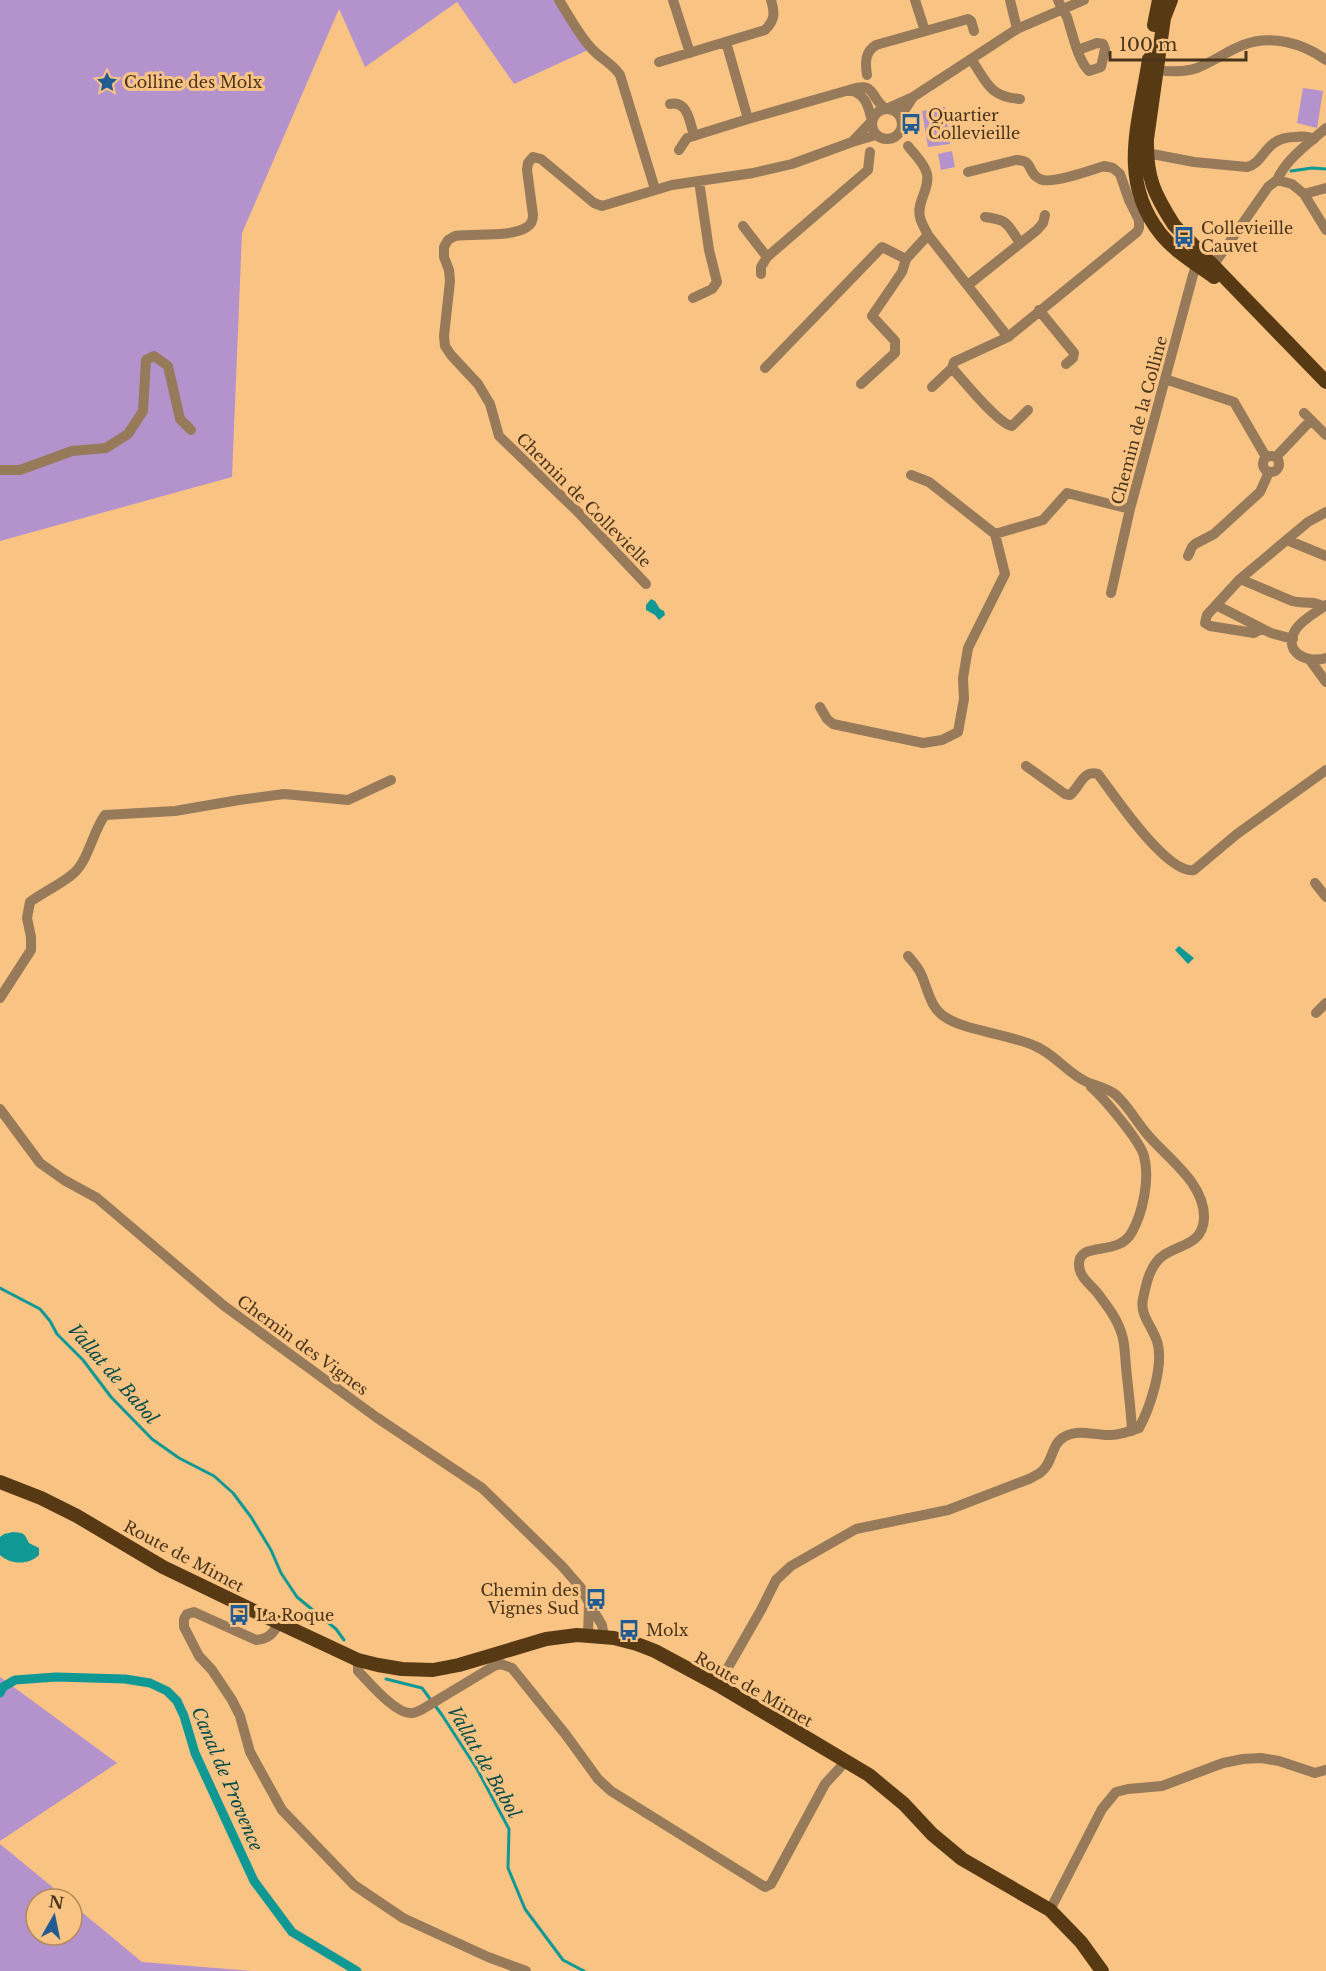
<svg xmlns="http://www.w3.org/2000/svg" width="1326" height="1971" font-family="'Libre Baskerville',serif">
<rect width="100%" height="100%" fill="#f9c384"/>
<path fill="#b493cd" d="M0,0H554L588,50L514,84L457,2L365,67L339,9L242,233L232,477L0,541Z
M1303,88L1323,91L1317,128L1297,123Z
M945,107L950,144L928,147L922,111Z
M952,151L955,167L941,170L938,154Z
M0,1677L117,1763L0,1841Z
M0,1844L67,1899H36V1935H72V1904L142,1962L252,1971H0Z"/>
<path fill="#109994" d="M651,599L655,601L660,609L664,611L665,615L659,620L655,615L646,610V605Z
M1179,946L1194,958L1188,964L1175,950Z
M13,1532C25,1533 24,1533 29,1543L39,1548V1555C29,1565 11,1565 0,1555V1537L4,1534Z"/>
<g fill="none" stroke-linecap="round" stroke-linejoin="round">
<path stroke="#109994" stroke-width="3" d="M1291,171L1312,168L1326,169
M0,1288L40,1309L50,1321L57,1334L83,1360L111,1397L152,1439L179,1458L214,1476L233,1493L251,1517L271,1550L281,1573L297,1597L336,1629L344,1640
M386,1679L422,1688L442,1715L477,1769L509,1829L508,1868L525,1909L563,1960L584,1971"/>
<path stroke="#109994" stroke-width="9" d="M0,1693L3,1687L15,1680L56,1677L125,1679L150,1683L167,1691L177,1701L184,1716L195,1753L254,1881L292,1932L357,1971"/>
<path stroke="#967a59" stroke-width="10" d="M559,0C569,16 579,35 592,49C601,59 612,63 620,75L655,189
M673,0L690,53
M915,0L925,31
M1010,0L1017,29
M1058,0C1060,6 1064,11 1067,17C1072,32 1078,61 1089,71L1101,67L1105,49L1103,44L1097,43L1078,50
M971,59C987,82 989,97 1020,99
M659,62L765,30C775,20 775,13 771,0
M1151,70C1166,71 1182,73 1197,68C1213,62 1227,51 1243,45C1270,34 1303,43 1326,60
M867,75C865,62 865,52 876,45L968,19L971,21L974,31
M913,97L1017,29L1084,0
M670,104C688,100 690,123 694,136
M872 124a15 15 0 1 1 30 0a15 15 0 1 1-30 0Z
M748,119L849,90
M876,135L852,142L872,121C868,105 866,94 849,90C877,80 869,98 886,109L913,97L904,111L901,119
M908,146C914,154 925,164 927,174C930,189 916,203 920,217C921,223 925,229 928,235L1008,337
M679,150L687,138L748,119L726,42
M1147,153L1194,162L1247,167C1265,163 1264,137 1295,137C1302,136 1308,136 1314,139
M968,172L1016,160C1035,160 1026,173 1040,179C1051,185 1091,170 1104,166L1113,168L1120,174L1129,200L1139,220V228L1137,232L1008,337L954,362L952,368C963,380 998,424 1012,426L1028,410
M1277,180C1287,158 1308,144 1326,128
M1304,194L1326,188
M985,217C1009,220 1007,224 1020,243
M743,226L767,257L868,170L870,152
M1210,270L1268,187L1277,180L1292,184L1304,194L1326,230
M761,274V267L767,257
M968,285L1037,230L1043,223L1045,215
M693,298L712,289L717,282L709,250L699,181
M1039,310L1074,353L1073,358L1066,364
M765,368L882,247L906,259
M1165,379L1234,402L1266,457
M861,384L895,353V341L872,316L902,272L906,259L928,235
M932,387L952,368
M1304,413L1326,435
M1263 464a8 8 0 1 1 16 0a8 8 0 1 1-16 0Z
M1276,457L1311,420
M0,470H20L72,451L106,448L128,434L143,411L146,360L154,356L168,366L180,419L191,430
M911,475L929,482L995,534L1043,520L1067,493L1130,509
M1287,540L1326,556
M1188,556L1192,547L1195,544L1214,534L1260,492L1269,472
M1240,579L1292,601C1302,604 1315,600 1323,607
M646,584L578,512L499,436L490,404L478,384L451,355L445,346L444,336L450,281L449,270L444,257V247L448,240L455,236C475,233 510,238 527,227C532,224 533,220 533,215L527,170L528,163L533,157L541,159L594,203L602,206L672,185L753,173L792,164L852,142
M1111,593L1130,509L1193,275L1197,264L1201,259
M1216,605L1271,633L1293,639
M1326,605C1317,612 1303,619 1296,629C1282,651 1305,664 1326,658
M1261,629L1254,633L1210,626L1205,623L1207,615L1240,579L1308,522L1326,512
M1310,660L1326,682
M820,707L827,719L833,724L923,743L942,740L958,732L964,699L963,678L968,648L1005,574L995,534
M1026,766L1065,794L1070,795C1080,787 1083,769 1098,774C1114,795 1167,875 1194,870L1237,834L1326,770
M1315,883L1326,897
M0,998L31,950V937L27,918L30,902C43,892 62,884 74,873C88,861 93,831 105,815L175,811L239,800L284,794L348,800L391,780
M1316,1013L1326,1003
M1091,1087C1104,1098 1140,1141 1144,1156C1150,1179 1143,1212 1132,1232C1118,1258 1078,1240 1079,1265C1079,1278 1093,1286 1099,1295C1108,1307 1118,1320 1122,1335C1125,1344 1125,1356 1126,1367C1128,1388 1131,1409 1132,1431
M0,1109L40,1163L64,1180L97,1198L223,1305L376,1417L482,1488L562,1566L581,1588L589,1603
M279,1623C273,1634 268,1639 256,1640L194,1612L187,1614L184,1619V1627L199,1656L212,1670L232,1700L240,1716L250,1752L282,1810L354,1885L403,1918L488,1957L526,1971
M588,1636L589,1603L602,1625L604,1637
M358,1660V1671C369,1682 396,1715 412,1713C415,1713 418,1711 421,1710L494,1666L501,1664L512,1668L566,1735L598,1779L611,1791L765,1887L771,1884L825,1784L846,1761
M718,1685L761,1610L776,1580L791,1566L856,1529L948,1510L1029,1479C1032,1477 1038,1475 1041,1472C1053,1463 1051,1444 1064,1437C1079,1428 1096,1436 1111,1435C1120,1435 1131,1431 1139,1428C1150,1408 1163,1368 1158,1345C1155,1329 1139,1316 1143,1299C1146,1284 1150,1264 1164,1255C1181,1244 1203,1244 1204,1218C1205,1183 1167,1158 1147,1134C1136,1121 1128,1106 1116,1095C1108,1088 1096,1086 1087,1082C1068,1074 1055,1054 1035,1046C1009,1034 966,1031 945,1017C930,1008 928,989 921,974C918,967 913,962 908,956
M1050,1910L1102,1809L1116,1792L1128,1789L1162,1786L1223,1763L1243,1759L1261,1758L1279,1761L1315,1773L1325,1770"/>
<path stroke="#573a14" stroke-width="14" d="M1171,0L1164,18L1147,139C1146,177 1154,194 1174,225L1326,382
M1154,25L1159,0
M1149,59C1140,121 1117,178 1160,233C1174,251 1196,264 1214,277
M0,1482L41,1498L77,1516L163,1567L279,1623L358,1660L378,1665L402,1669L433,1670L459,1665L546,1639L577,1635L614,1638L637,1644L655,1651L718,1685L869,1775L904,1804L932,1834L962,1859L1050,1910L1081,1942L1102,1971"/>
</g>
<defs>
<symbol id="sight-bare" viewBox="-9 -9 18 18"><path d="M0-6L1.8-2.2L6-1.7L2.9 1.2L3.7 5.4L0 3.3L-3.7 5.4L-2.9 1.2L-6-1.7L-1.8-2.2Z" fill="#205b92" stroke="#f9c384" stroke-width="2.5" paint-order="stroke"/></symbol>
<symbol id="bus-bare" viewBox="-9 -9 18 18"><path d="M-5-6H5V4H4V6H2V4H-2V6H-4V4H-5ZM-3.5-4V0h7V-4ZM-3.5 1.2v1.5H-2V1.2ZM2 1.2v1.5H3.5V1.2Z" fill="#205b92" stroke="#f9c384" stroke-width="2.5" paint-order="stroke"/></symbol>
</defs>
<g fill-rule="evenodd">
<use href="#sight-bare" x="92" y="67" width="30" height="30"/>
<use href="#bus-bare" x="896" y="109" width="30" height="30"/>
<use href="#bus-bare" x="1169" y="222" width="30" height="30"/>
<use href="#bus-bare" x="581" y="1584" width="30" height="30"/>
<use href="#bus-bare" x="224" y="1600" width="30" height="30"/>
<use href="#bus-bare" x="614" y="1615" width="30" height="30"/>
</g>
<g text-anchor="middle" stroke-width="6" stroke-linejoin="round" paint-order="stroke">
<g font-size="16" fill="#49341a" stroke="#f9c384" text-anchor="start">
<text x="124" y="88">Colline des Molx</text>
<text x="928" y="121">Quartier<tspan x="928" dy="18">Collevieille</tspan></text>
<text x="1201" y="234">Collevieille<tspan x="1201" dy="18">Cauvet</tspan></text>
<text x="579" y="1596" text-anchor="end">Chemin des<tspan x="579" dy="18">Vignes Sud</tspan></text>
<text x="256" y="1621">La Roque</text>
<text x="646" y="1636">Molx</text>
</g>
<g font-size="16" fill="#49341a" stroke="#f9c384">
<text transform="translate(1139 420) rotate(-75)" y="6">Chemin de la Colline</text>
<text transform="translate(584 500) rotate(45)" y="6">Chemin de Collevielle</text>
<text transform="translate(303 1345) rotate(36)" y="6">Chemin des Vignes</text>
<text transform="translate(184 1556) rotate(28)" y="6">Route de Mimet</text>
<text transform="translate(754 1689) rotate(30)" y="6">Route de Mimet</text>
</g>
<g font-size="18" font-style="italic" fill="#034c49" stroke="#f9c384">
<text transform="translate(113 1374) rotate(49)" y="6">Vallat de Babol</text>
<text transform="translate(484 1762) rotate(60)" y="6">Vallat de Babol</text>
<text transform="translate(227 1779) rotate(67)" y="6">Canal de Provence</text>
</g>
</g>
<g transform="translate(54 1917) rotate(9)"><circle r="28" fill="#f9c384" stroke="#b38a5a" stroke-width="1.5"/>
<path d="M0-4.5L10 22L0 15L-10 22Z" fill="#205b92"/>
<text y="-9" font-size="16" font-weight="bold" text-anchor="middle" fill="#49341a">N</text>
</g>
<path d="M1110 51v9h136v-9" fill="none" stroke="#49341a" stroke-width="3"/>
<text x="1119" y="51" font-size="18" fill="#49341a" stroke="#f9c384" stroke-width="4.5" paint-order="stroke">100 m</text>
</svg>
